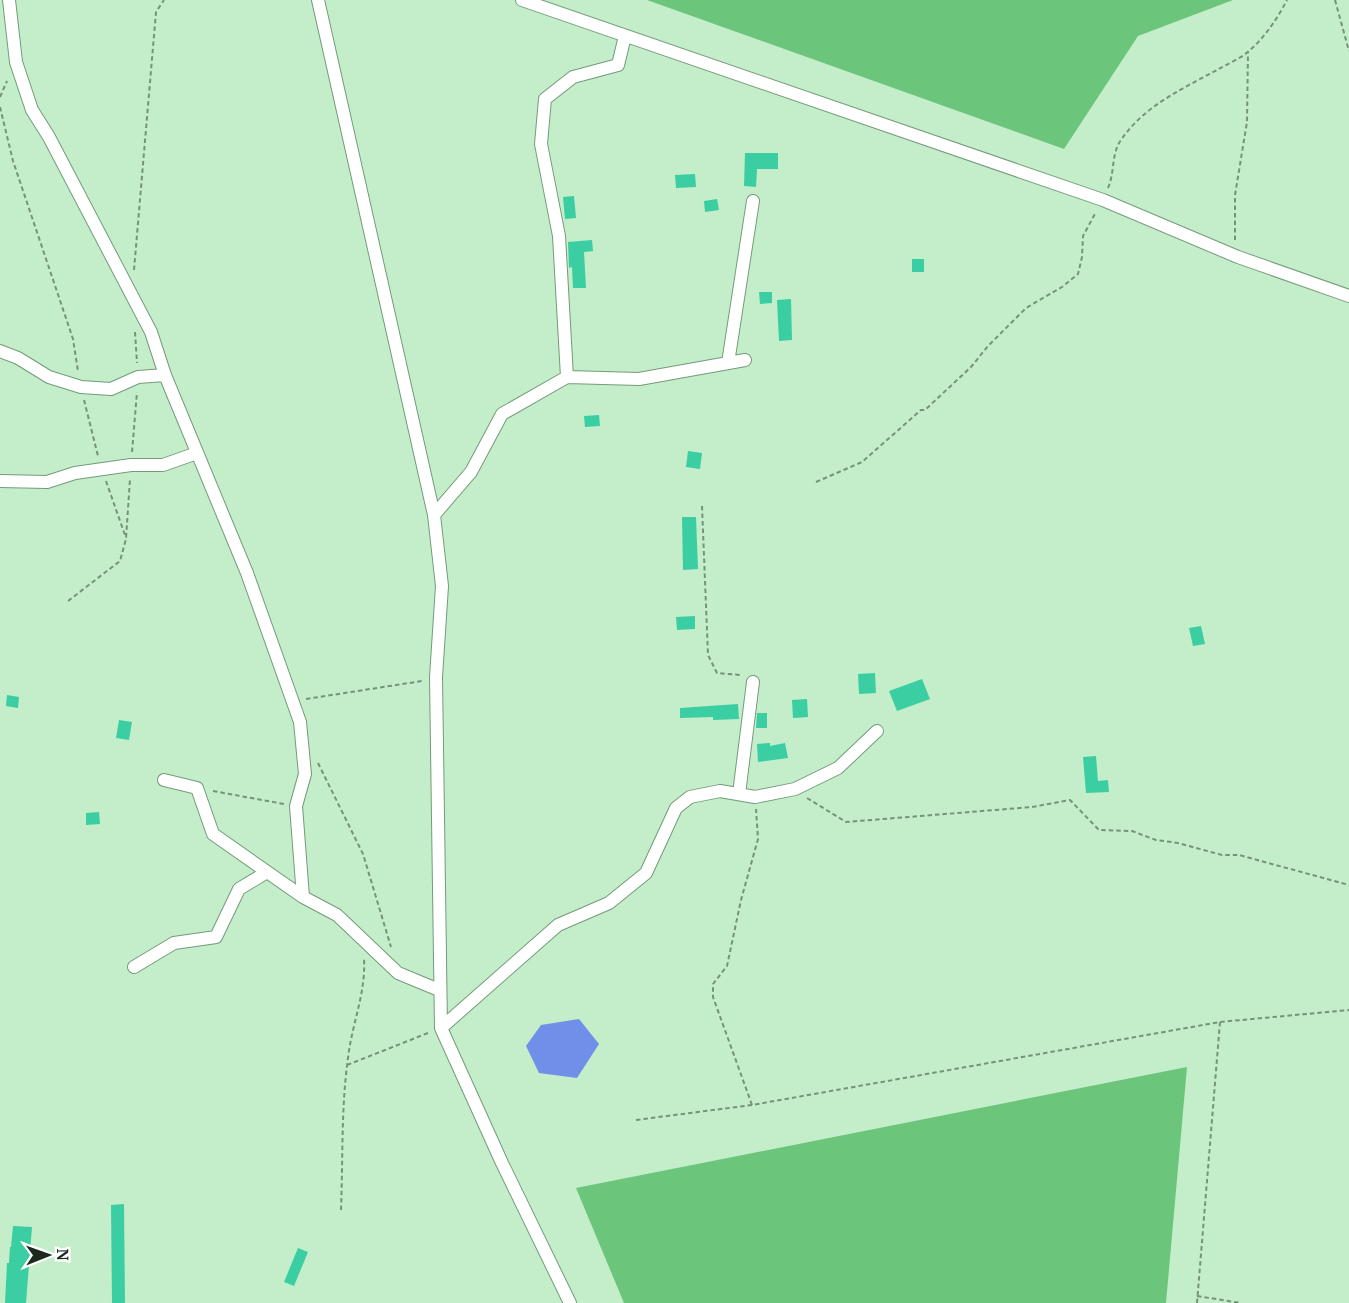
<svg xmlns="http://www.w3.org/2000/svg" width="1349" height="1303" font-family="'PT Serif',serif">
<rect width="100%" height="100%" fill="#c4edc9"/>
<path fill="#6bc67b" d="M647,0H1233L1138,36L1064,149Z
M1187,1067L1166,1303H624L576,1188Z"/>
<path fill="#708fe9" d="M579,1019L599,1044L577,1078L539,1073L526,1046L541,1025Z"/>
<path fill="#3bcea2" d="M745,153H778V169H757L756,187L744,186Z
M695,174L696,187L676,188L675,175Z
M574,196L576,218L565,219L563,197Z
M717,199L719,210L705,212L704,201Z
M592,240L593,251L584,252L586,288H573L572,267L569,268L568,242Z
M912,259H924V272H912Z
M759,292H772V303L760,304Z
M791,299L792,340L779,341L777,300Z
M599,415L600,426L585,427L584,416Z
M688,451L702,453L700,469L686,467Z
M682,517H696L698,569L683,570Z
M695,616V629L677,630L676,617Z
M1201,626L1205,644L1193,646L1189,628Z
M875,673L876,693L859,694L858,674Z
M922,679L930,699L897,711L889,691Z
M7,695L19,697L18,708L6,706Z
M807,699L808,717L793,718L792,700Z
M738,704L739,719L713,720V717L680,718V708Z
M757,713H767V728H756Z
M119,720L132,722L129,740L116,738Z
M770,743V746L785,743L788,758L758,762L757,744Z
M1096,756L1098,781L1108,780L1109,792L1086,793L1083,757Z
M99,812L100,824L86,825V813Z
M124,1204L125,1303H112L111,1205Z
M13,1226L32,1227L26,1303H5L7,1263H9L10,1247H11Z
M298,1248L308,1252L294,1286L284,1282Z"/>
<g fill="none" stroke-linecap="round" stroke-linejoin="round">
<defs>
<path id="minor" d="M9,0L16,62L32,110L49,137L151,332L165,375L247,573L300,722L305,774L296,806L303,897
M318,0L434,515L442,586L436,677L441,1028L502,1163L570,1303
M522,0L1103,200L1238,257L1349,296
M0,351L18,358L49,377L81,387L111,389L138,377L165,375
M728,363L753,201
M567,377L559,236L541,144L545,99L573,77L618,65L625,36
M0,481L47,482L75,473L131,465H163L197,453
M434,515L471,472L502,414L567,377L639,379L745,360
M164,780L197,788L213,834L303,897L337,915L398,973L439,990
M739,794L753,682
M134,967L174,943L216,937L239,889L267,872
M441,1028L558,925L609,903L646,873L676,808L690,797L720,791L755,797L795,789L838,768L877,731"/>
</defs>
<use href="#minor" stroke="#749b79" stroke-width="14"/>
<path stroke="#76937a" stroke-width="2" stroke-dasharray="4.5 3" stroke-linecap="butt" d="M1335,0L1349,51
M0,97L7,81
M0,107L13,161L73,339L78,371
M1108,188C1115,172 1111,154 1121,140C1144,106 1182,89 1217,70C1227,64 1240,59 1249,51C1265,37 1277,19 1287,0
M1235,240V195L1247,122L1248,52
M134,270L156,12L164,0
M135,332L137,363
M84,400L98,456
M132,452L137,392
M106,481L126,538
M816,482L862,462L921,410H925L971,367L988,346L1026,308L1062,287L1078,274L1082,257L1083,236L1096,212
M702,506L708,655L717,673L741,675
M68,601L120,561L126,539L130,479
M306,699L422,681
M318,763L363,854L391,947
M213,791L284,804
M807,798L846,822L1032,807L1070,800L1099,830L1132,831L1156,840L1178,843L1222,855H1239L1349,885
M347,1065L428,1033
M752,1105L713,997V984L727,966L741,900L758,839L756,809
M636,1120L752,1105L1220,1022L1349,1010
M341,1210C343,1160 341,1108 348,1058C352,1023 366,994 364,958
M1197,1296L1241,1303
M1197,1303L1220,1022"/>
<use href="#minor" stroke="#fff" stroke-width="12"/>
</g>
<g transform="translate(48 1255) rotate(89)" stroke="#ffffff" stroke-width="4.5" paint-order="stroke">
<path d="M0-4.5L10 22L0 15L-10 22Z" fill="#1b2a1d"/>
<text y="-9" font-size="16" font-weight="bold" text-anchor="middle" fill="#1b2a1d">N</text>
</g>
</svg>
